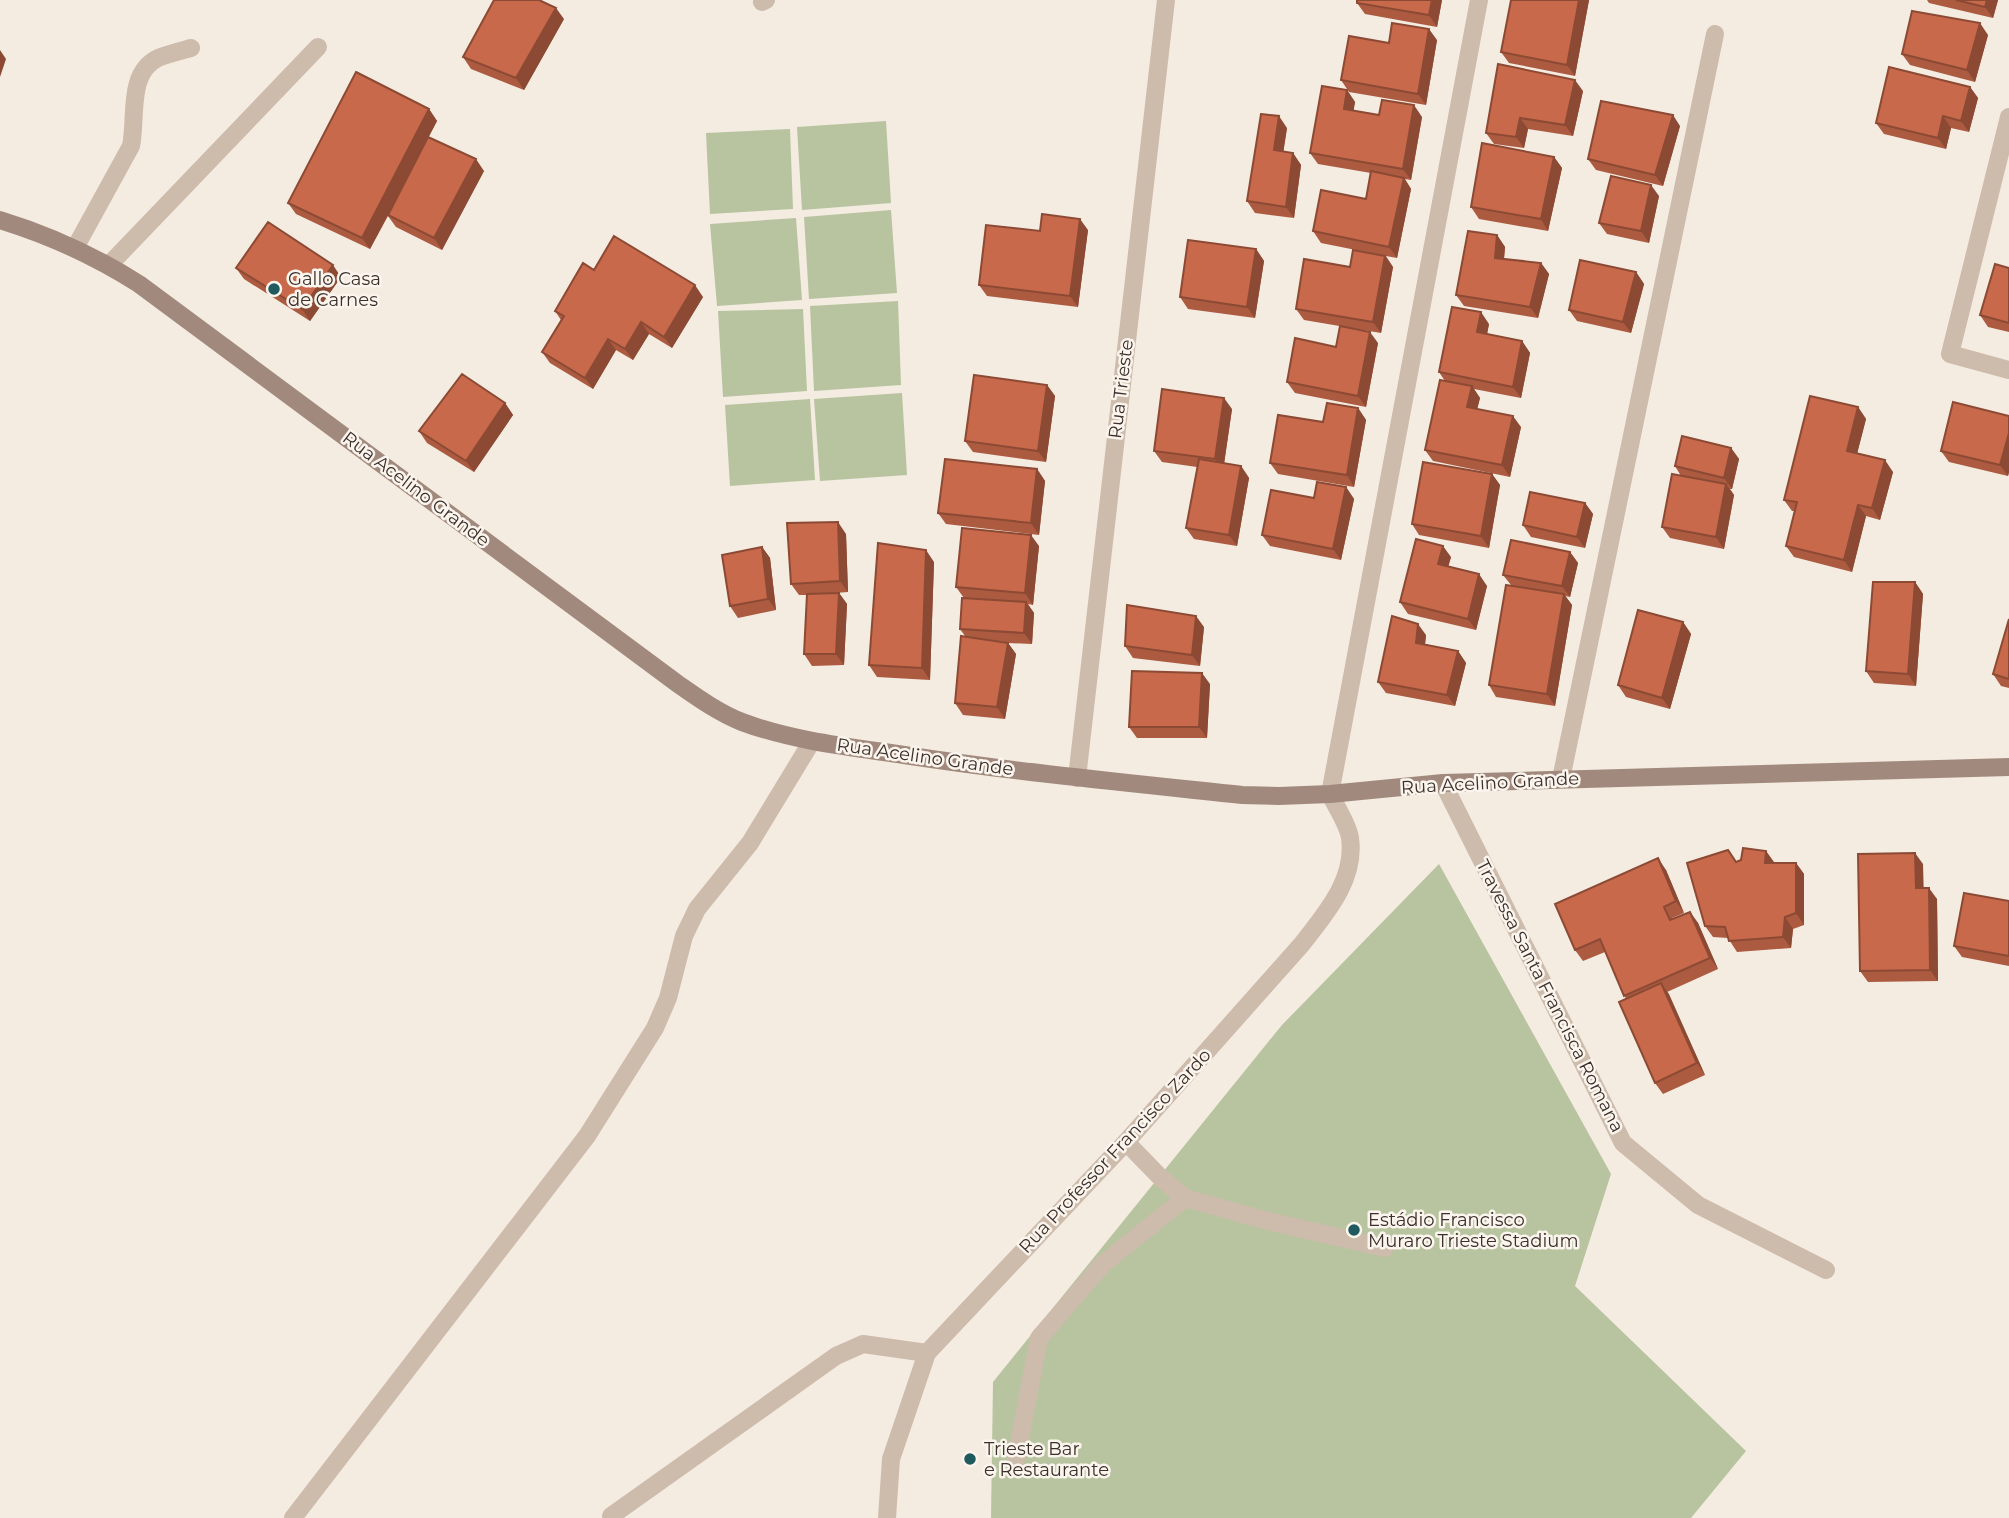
<svg xmlns="http://www.w3.org/2000/svg" width="2009" height="1518" font-family="Montserrat,sans-serif">
<rect width="100%" height="100%" fill="#f4ebe1"/>
<path fill="#b8c4a0" d="M886,121L891,203L802,210L797,127Z
M790,129L793,209L710,214L706,133Z
M891,210L897,293L809,299L804,217Z
M796,218L802,300L717,306L710,224Z
M898,301L901,385L814,391L810,306Z
M803,309L807,391L723,397L718,311Z
M902,393L907,475L820,481L814,399Z
M810,399L815,480L730,486L725,405Z
M1439,864L1611,1174L1575,1286L1746,1451L1691,1518H991L993,1382L1282,1025Z"/>
<g fill="none" stroke-linecap="round" stroke-linejoin="round">
<path stroke="#cdbbac" stroke-width="18" d="M75,248L131,146C137,117 127,73 158,58C168,54 180,51 191,48
M109,265L318,47
M1561,779L1715,34
M1126,1142L1161,1178L1185,1198L1272,1222L1385,1248
M1016,1459L1039,1338L1103,1264L1185,1198
M611,1516L836,1356L863,1344L927,1353
M293,1518L587,1136L655,1028L668,998L684,936L697,909L750,843L812,741"/>
<path stroke="#cdbbac" stroke-width="18" d="M762,2L766,0
M2009,117L1950,354L2009,370
M1077,778L1166,0
M1443,783L1623,1143L1698,1205L1826,1270
M887,1518L891,1459L927,1353L1126,1142L1302,944C1325,914 1356,880 1350,838C1348,824 1336,807 1330,794L1479,0"/>
<path stroke="#a18a7d" stroke-width="18" d="M0,220C49,235 95,256 139,284L678,684C698,698 719,713 742,722C793,741 850,747 904,755C1016,772 1129,783 1242,795L1279,796L1330,794L1443,783L2009,767"/>
</g>
<path fill="#ac5a40" d="M1442,0L1437,27L1365,14L1357,3Z
M1511,0H1589L1575,76L1509,63L1501,52Z
M1927,0H1998L1993,18L1929,3Z
M564,19L524,90L471,69L463,57Z
M1988,35L1975,82L1910,65L1902,54Z
M1437,40L1426,105L1349,92L1341,80L1389,43Z
M1970,87L1978,98L1969,132L1951,128L1946,149L1884,134L1876,123Z
M1347,90L1355,102L1353,111L1379,115L1422,117L1411,180L1405,179L1411,189L1397,258L1386,256L1393,267L1381,333L1304,320L1296,309L1350,267L1376,254L1321,243L1313,231L1366,199L1371,173L1318,164L1310,153Z
M1583,91L1573,136L1528,129L1524,148L1494,144L1486,133Z
M429,109L437,121L428,138L484,171L442,250L396,227L388,216L370,249L296,214L288,203Z
M1680,126L1663,186L1596,170L1588,159Z
M1287,128L1283,152L1293,153L1301,165L1294,218L1255,213L1247,201Z
M1554,157L1562,168L1548,231L1479,219L1471,207Z
M1659,196L1649,243L1607,234L1599,223Z
M1088,230L1078,307L987,296L979,285L1040,231Z
M1497,235L1505,247L1504,259L1541,263L1549,274L1538,318L1464,306L1456,295Z
M1256,249L1264,261L1255,318L1188,309L1180,297Z
M236,268L341,277L310,321L244,279Z
M2009,268V332L1988,327L1980,315Z
M594,270L703,297L672,348L649,334L633,360L616,350L593,389L550,363L542,352L561,320L555,311Z
M1636,272L1644,284L1631,333L1577,321L1569,310Z
M1489,324L1487,334L1522,341L1530,353L1521,398L1474,389L1480,398L1477,409L1521,427L1510,477L1433,461L1425,450L1445,381L1439,372Z
M1378,343L1366,407L1295,393L1287,382Z
M1047,385L1055,396L1046,462L973,452L965,441Z
M505,403L513,415L474,472L427,443L419,431Z
M1858,407L1866,419L1857,453L1893,472L1880,520L1866,516L1852,572L1794,557L1786,546L1795,511H1792L1784,500Z
M1358,408L1366,420L1354,487L1278,474L1270,463L1323,422Z
M1232,409L1224,464L1241,466L1249,478L1237,546L1194,539L1186,528L1197,467L1162,462L1154,451Z
M2009,416V472L2008,476L1949,462L1941,451Z
M1731,448L1739,459L1732,489H1730L1734,495L1724,549L1670,538L1662,527L1681,476L1675,466Z
M1037,469L1045,481L1039,535L946,524L938,513Z
M1492,474L1500,485L1489,548L1419,535L1412,524Z
M1346,487L1354,499L1341,560L1270,546L1262,535Z
M1585,503L1593,514L1585,548L1531,537L1523,525Z
M846,534L848,592L821,594L839,593L847,604L844,665L812,666L804,654L807,595H799L791,584Z
M1039,546L1033,605L1028,604L1034,613L1032,644L1008,643L1016,654L1005,719L963,715L955,703L965,636L960,629L964,598L956,587Z
M762,547L770,558L776,610L738,618L730,606Z
M1570,552L1578,563L1570,597L1565,596L1572,605L1555,706L1496,697L1489,685L1511,585L1503,575Z
M1451,557L1448,566L1487,586L1476,630L1408,614L1400,602Z
M934,562L930,680L877,677L869,665Z
M1915,582L1923,594L1916,686L1874,683L1866,671Z
M2009,619V688L2001,686L1993,674Z
M1683,622L1691,634L1670,709L1626,697L1618,685Z
M1204,627L1200,666L1133,658L1125,646Z
M1426,635L1425,644L1458,651L1466,663L1455,706L1386,693L1378,682Z
M1210,684L1207,738H1137L1129,727Z
M1766,851L1774,863H1796L1804,874V925L1793,929L1791,948L1737,952L1728,938L1713,937L1705,926L1736,862Z
M1923,864V888L1937,899L1938,981L1868,982L1860,971Z
M1666,870L1684,913L1672,918V919L1690,912L1698,923L1718,969L1667,992L1705,1075L1663,1094L1655,1083L1626,999L1605,952L1583,961L1575,950Z
M2009,901V966L1962,957L1954,946Z"/>
<path fill="#8c4a34" d="M1432,0H1442L1437,27L1429,15Z
M1579,0H1589L1575,76L1567,65Z
M1987,0H1998L1993,18L1985,7Z
M556,8L564,19L524,90L516,78Z
M1980,23L1988,35L1975,82L1967,70Z
M1429,29L1437,40L1426,105L1418,94Z
M0,50L6,59L0,77Z
M1575,80L1583,91L1573,136L1565,125Z
M1970,87L1978,98L1969,132L1961,121Z
M1347,90L1355,102L1352,121L1344,109Z
M1414,105L1422,117L1411,180L1403,169Z
M429,109L437,121L370,249L362,238Z
M1673,115L1680,126L1663,186L1655,175Z
M1279,116L1287,128L1282,161L1274,150Z
M1943,116L1951,128L1946,149L1938,138Z
M1520,118L1528,129L1524,148L1516,137Z
M1293,153L1301,165L1294,218L1286,207Z
M1554,157L1562,168L1548,231L1541,219Z
M476,159L484,171L442,250L434,238Z
M1404,178L1411,189L1397,258L1389,247Z
M1651,185L1659,196L1649,243L1641,231Z
M1080,219L1088,230L1078,307L1070,296Z
M1497,235L1505,247L1503,270L1495,258Z
M1256,249L1264,261L1255,318L1247,307Z
M1385,256L1393,267L1381,333L1373,322Z
M1541,263L1549,274L1538,318L1530,307Z
M333,265L341,277L310,321L302,309Z
M1636,272L1644,284L1631,333L1623,322Z
M695,285L703,297L672,348L664,337Z
M1481,312L1489,324L1485,344L1477,332Z
M641,322L649,334L633,360L625,349Z
M1370,332L1378,343L1366,407L1358,396Z
M608,339L616,350L593,389L585,378Z
M1522,341L1530,353L1521,398L1513,387Z
M1047,385L1055,396L1046,462L1038,451Z
M1472,386L1480,398L1475,418L1467,407Z
M1224,398L1232,409L1223,471L1215,459Z
M505,403L513,415L474,472L466,461Z
M1858,407L1866,419L1855,462L1847,451Z
M1358,408L1366,420L1354,487L1347,475Z
M1513,416L1521,427L1510,477L1502,465Z
M2009,433V472L2008,476L2000,465Z
M1731,448L1739,459L1732,489L1724,478Z
M1885,460L1893,472L1880,520L1872,508Z
M1241,466L1249,478L1237,546L1229,535Z
M1037,469L1045,481L1039,535L1031,523Z
M1492,474L1500,485L1489,548L1481,536Z
M1726,484L1734,495L1724,549L1716,537Z
M1346,487L1354,499L1341,560L1333,549Z
M1585,503L1593,514L1585,548L1577,537Z
M1858,505L1866,516L1852,572L1844,560Z
M838,522L846,534L848,592L840,581Z
M1031,535L1039,546L1033,605L1025,593Z
M1443,546L1451,557L1446,575L1438,564Z
M762,547L770,558L776,610L768,599Z
M926,550L934,562L930,680L922,668Z
M1570,552L1578,563L1570,597L1562,586Z
M1479,574L1487,586L1476,630L1468,619Z
M1915,582L1923,594L1916,686L1908,674Z
M839,593L847,604L844,665L836,654Z
M1564,594L1572,605L1555,706L1547,694Z
M1026,602L1034,613L1032,644L1024,633Z
M1196,616L1204,627L1200,666L1192,655Z
M1683,622L1691,634L1670,709L1662,698Z
M1418,624L1426,635L1424,654L1416,643Z
M1008,643L1016,654L1005,719L997,707Z
M1458,651L1466,663L1455,706L1447,695Z
M1202,673L1210,684L1207,738L1199,727Z
M1766,851L1774,862L1773,874L1765,863Z
M1915,853L1923,864L1924,900L1916,888Z
M1658,858L1666,870L1684,913L1676,901Z
M1796,863L1804,874V925L1796,913Z
M1929,888L1937,899L1938,981L1930,970Z
M1690,912L1698,923L1718,969L1710,958Z
M1785,917L1793,929L1791,948L1783,937Z
M1661,983L1669,994L1705,1075L1697,1063Z"/>
<path fill="#c8694b" stroke="#8c4a34" stroke-width="2" d="M494,0H539L556,8L516,78L463,57Z
M1357,0H1432L1429,15L1357,3Z
M1511,0H1579L1567,65L1501,52Z
M1956,0H1987L1985,7Z
M1912,11L1980,23L1967,70L1902,54Z
M1392,23L1429,29L1418,94L1341,80L1349,36L1389,43Z
M1498,64L1575,80L1565,125L1520,118L1516,137L1486,133Z
M1889,67L1970,87L1961,121L1943,116L1938,138L1876,123Z
M356,72L429,109L362,238L288,203Z
M1322,86L1347,90L1344,109L1379,115L1382,100L1414,105L1403,169L1310,153Z
M1601,101L1673,115L1655,175L1588,159Z
M1261,114L1279,116L1274,150L1293,153L1286,207L1247,201Z
M428,137L476,159L434,238L388,215Z
M1482,143L1554,157L1541,219L1471,207Z
M1371,171L1404,178L1389,247L1313,231L1321,190L1366,199Z
M1611,176L1651,185L1641,231L1599,223Z
M1042,214L1080,219L1070,296L979,285L986,225L1040,231Z
M268,222L333,265L302,309L236,268Z
M1468,231L1497,235L1495,258L1541,263L1530,307L1456,295Z
M614,236L695,285L664,337L641,322L625,349L608,339L585,378L542,352L564,316L555,311L583,263L594,270Z
M1188,240L1256,249L1247,307L1180,297Z
M1353,250L1385,256L1373,322L1296,309L1304,259L1350,267Z
M1580,260L1636,272L1623,322L1569,310Z
M1995,264L2009,268V323L1980,315Z
M1452,307L1481,312L1477,332L1522,341L1513,387L1439,372Z
M1340,326L1370,332L1358,396L1287,382L1295,338L1336,347Z
M462,374L505,403L466,461L419,431Z
M974,375L1047,385L1038,451L965,441Z
M1440,380L1472,386L1467,407L1513,416L1502,465L1425,450Z
M1162,389L1224,398L1215,459L1154,451Z
M1810,396L1858,407L1847,451L1885,460L1872,508L1858,505L1844,560L1786,546L1797,502L1784,500Z
M1953,402L2009,416V433L2000,465L1941,451Z
M1327,403L1358,408L1347,475L1270,463L1278,415L1323,422Z
M1682,436L1731,448L1724,478L1675,466Z
M945,459L1037,469L1031,523L938,513Z
M1199,459L1241,466L1229,535L1186,528Z
M1423,462L1492,474L1481,536L1412,524Z
M1672,474L1726,484L1716,537L1662,527Z
M1317,482L1346,487L1333,549L1262,535L1271,490L1314,498Z
M1530,492L1585,503L1577,537L1523,525Z
M838,522L840,581L791,584L787,523Z
M962,528L1031,535L1025,593L956,587Z
M1416,539L1443,546L1438,564L1479,574L1468,619L1400,602Z
M1511,540L1570,552L1562,586L1503,575Z
M878,543L926,550L922,668L869,665Z
M762,547L768,599L730,606L722,555Z
M1873,582H1915L1908,674L1866,671Z
M1506,585L1564,594L1547,694L1489,685Z
M839,593L836,654H804L807,594Z
M962,598L1026,602L1024,633L960,629Z
M1127,605L1196,616L1192,655L1125,646Z
M1638,610L1683,622L1662,698L1618,685Z
M1392,616L1418,624L1416,643L1458,651L1447,695L1378,682Z
M2009,619V679L1993,674Z
M961,636L1008,643L997,707L955,703Z
M1132,671L1202,673L1199,727H1129Z
M1743,848L1766,851L1765,863H1796V913L1785,917L1783,937L1729,941L1725,927L1705,926L1687,863L1728,850L1736,862L1741,860Z
M1915,853L1916,888H1929L1930,970L1860,971L1858,854Z
M1658,858L1676,901L1664,907L1670,920L1690,912L1710,958L1624,996L1600,939L1575,950L1555,904Z
M1964,893L2009,901V956L1954,946Z
M1661,983L1697,1063L1655,1083L1619,1002Z"/>
<g fill="#1f5a5e" stroke="#fbf5ee" stroke-width="2.5">
<circle cx="274" cy="289" r="7"/>
<circle cx="1354" cy="1230" r="7"/>
<circle cx="970" cy="1459" r="7"/>
</g>
<g text-anchor="middle" stroke-width="5" stroke-linejoin="round" paint-order="stroke">
<g font-size="18" fill="#3b302b" stroke="#fbf5ee" text-anchor="start">
<text x="288" y="285">Gallo Casa<tspan x="288" dy="21">de Carnes</tspan></text>
<text x="1368" y="1226">Estádio Francisco<tspan x="1368" dy="21">Muraro Trieste Stadium</tspan></text>
<text x="984" y="1455">Trieste Bar<tspan x="984" dy="21">e Restaurante</tspan></text>
</g>
<g font-size="18" fill="#3b302b" stroke="#fbf5ee">
<text transform="translate(1121 389) rotate(-83)" y="6">Rua Trieste</text>
<text transform="translate(416 489) rotate(37)" y="6">Rua Acelino Grande</text>
<text transform="translate(925 757) rotate(8)" y="6">Rua Acelino Grande</text>
<text transform="translate(1490 783) rotate(-3)" y="6">Rua Acelino Grande</text>
<text transform="translate(1550 996) rotate(63)" y="6">Travessa Santa Francisca Romana</text>
<text transform="translate(1115 1151) rotate(-47)" y="6">Rua Professor Francisco Zardo</text>
</g>
</g>
</svg>
